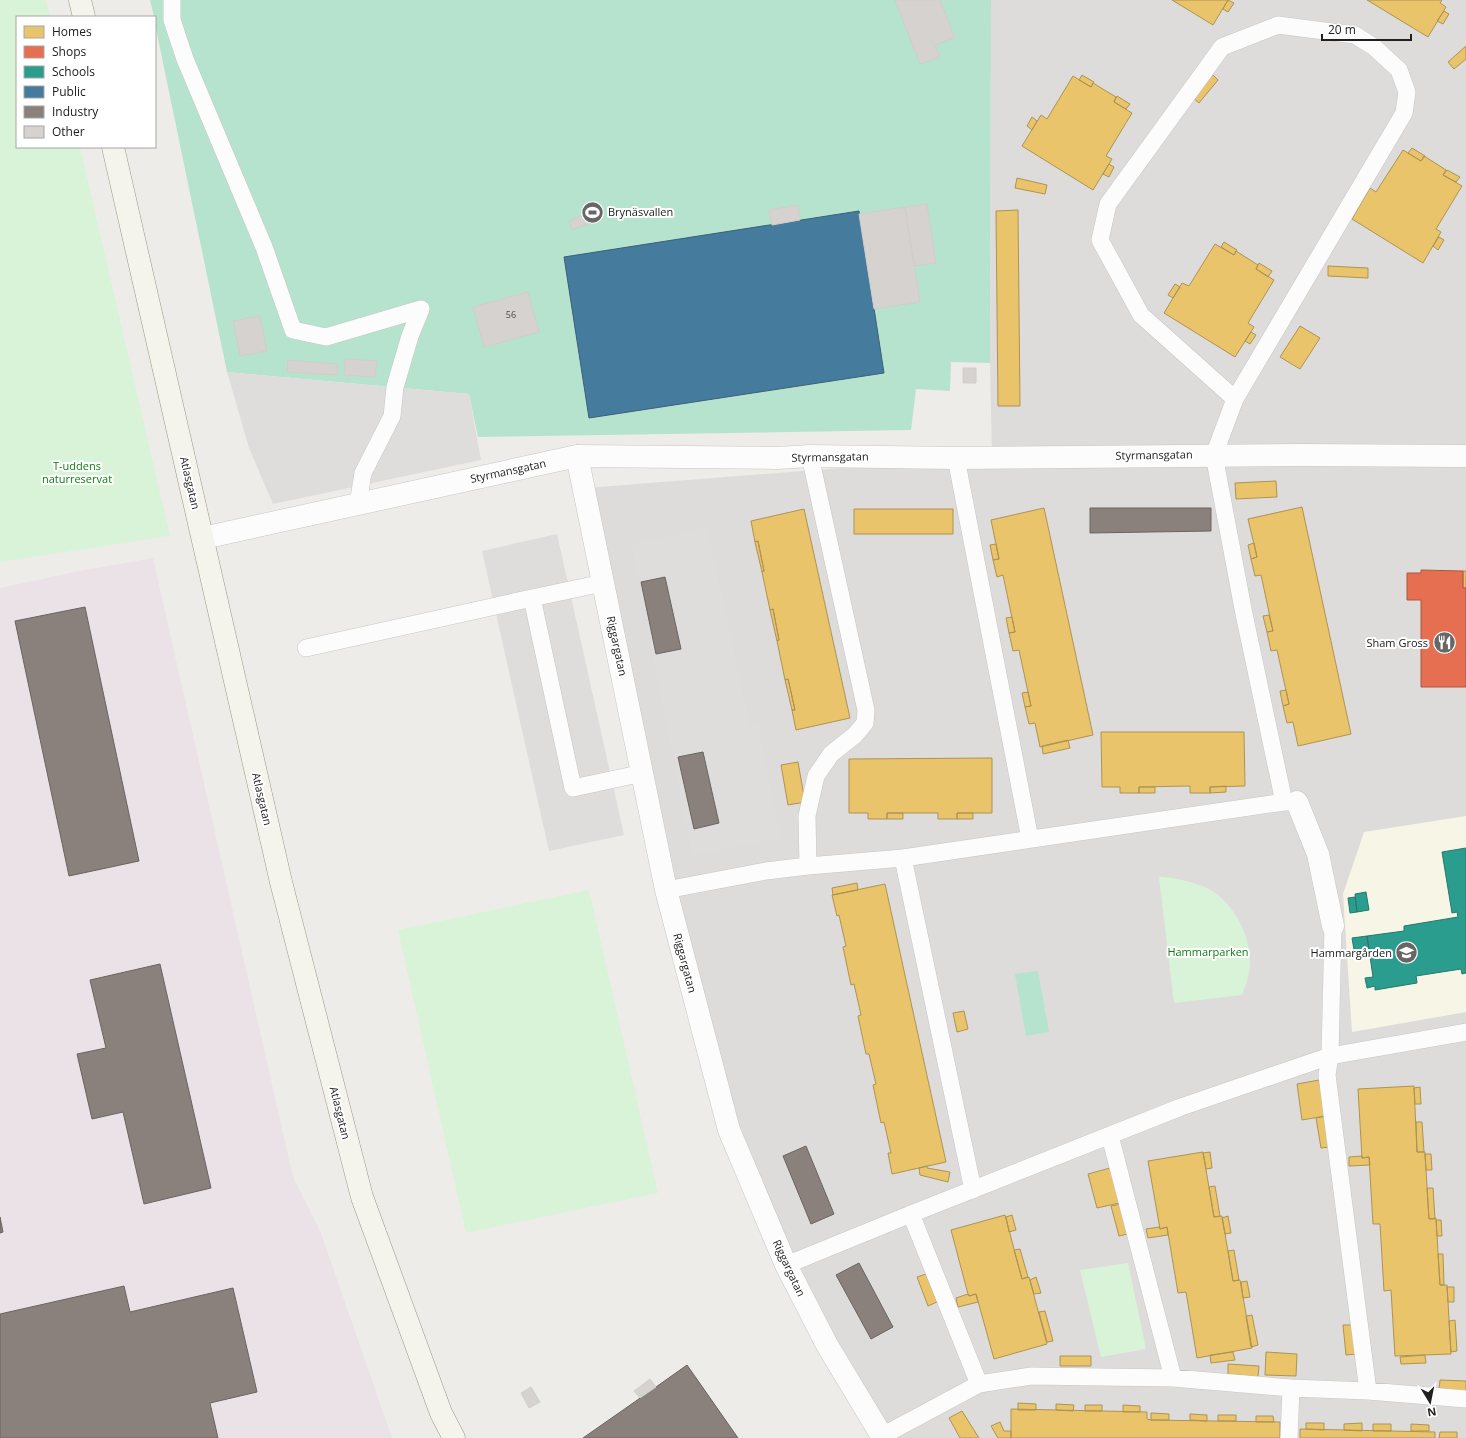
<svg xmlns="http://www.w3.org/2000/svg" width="1466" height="1438" font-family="'Open Sans',sans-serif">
<rect width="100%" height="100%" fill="#eeece9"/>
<path fill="#dddcda" d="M991,0H1466V1438H883L729,1130L586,488L992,456L990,363Z"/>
<path fill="#ebe2e8" d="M153,558L293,1177L321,1233L392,1438H0V588L79,571Z"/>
<path fill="#f7f5e5" d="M1466,816V1012L1352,1032L1343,894L1364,832Z"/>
<path fill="#d8f3d7" d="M0,0H46L50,17H17V147H80L170,536L0,562Z
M1159,877C1174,877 1205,884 1217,894C1237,911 1250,936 1250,962C1250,973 1246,985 1242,995L1174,1003Z
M589,890L658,1193L466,1233L398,930Z
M1128,1263L1146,1349L1101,1357L1080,1270Z"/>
<path fill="#b6e3ce" d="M150,0H991L990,363L951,362L950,391L916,389L911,430L478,437L469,394L227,372L155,24V17H154Z
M1038,971L1049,1032L1026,1036L1015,974Z"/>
<path fill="#dedddc" d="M227,372L469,394L481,460L273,504L249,448Z
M707,527L750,726L757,724L781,838L692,855L632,545Z
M557,534L624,835L549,851L482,551Z"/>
<path fill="#e9c46a" stroke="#ad9354" d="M1172,0H1228L1213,25Z
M1228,0L1234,3L1228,12L1223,9Z
M1367,0H1442L1440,3L1446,7L1428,37Z
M1444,11L1449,14L1443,24L1437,21Z
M1466,46V59L1454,69L1448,62Z
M1211,73L1218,80L1199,103L1191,96Z
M1082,75L1094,82L1091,87L1079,80Z
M1073,76L1091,87L1093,83L1116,97L1114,102L1132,113L1106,156L1112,159L1093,190L1022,146L1041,115L1047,119Z
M1117,96L1130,104L1126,109L1114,102Z
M1032,117L1037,121L1032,130L1027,126Z
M1412,148L1425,156L1421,161L1408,153Z
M1403,150L1421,161L1424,156L1446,170L1443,175L1462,186L1436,229L1441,232L1423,263L1352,219L1370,188L1376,192Z
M1109,164L1114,167L1109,177L1103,174Z
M1447,170L1460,177L1456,182L1443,175Z
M1017,178L1047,185L1045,194L1015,188Z
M1018,210L1020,406H998L996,211Z
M1439,237L1444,240L1438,250L1433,246Z
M1224,242L1237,250L1234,255L1221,247Z
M1215,244L1234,255L1236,251L1258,265L1256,269L1274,280L1248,323L1254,327L1235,357L1164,313L1182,283L1189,286Z
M1259,263L1272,271L1268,277L1256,269Z
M1328,266L1368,268V278L1328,276Z
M1175,284L1180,287L1173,298L1168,295Z
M1300,326L1320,338L1300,369L1280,357Z
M1251,332L1256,335L1250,344L1245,341Z
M1276,481L1277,497L1236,499L1235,483Z
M1302,507L1351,734L1298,746L1293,722L1287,723L1283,706L1289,704L1277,650L1271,651L1267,632L1273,631L1261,575L1255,576L1251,559L1257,557L1248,519Z
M1044,508L1093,735L1040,747L1035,723L1029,724L1025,707L1031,706L1019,650L1013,651L1009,633L1015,632L1003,575L997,577L993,560L999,559L991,520Z
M804,509L850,718L796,730L792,710H795L788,679L785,680L777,641L779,640L773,609L770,610L762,572L764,571L758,541L755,542L751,521Z
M854,509H953V534H854Z
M758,541L764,571L762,572L755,542Z
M1254,543L1257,557L1251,559L1248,545Z
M996,544L999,559L993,560L990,545Z
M1463,571H1466V588H1463Z
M773,609L779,640L777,641L770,610Z
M1269,615L1273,631L1267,632L1263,616Z
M1012,617L1015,632L1009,633L1006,618Z
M788,679L795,710H792L785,680Z
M1286,690L1289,704L1283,706L1280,691Z
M1028,692L1031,706L1025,707L1022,693Z
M1101,732H1244L1245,786L1210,787V793H1190V786L1139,787V793H1120V787H1102Z
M1068,740L1070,748L1043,754L1042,746Z
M992,758V813H957V819H938V813H887V819H868V813H849V759Z
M798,762L805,802L788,805L781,765Z
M1226,786V792L1210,793V787Z
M1139,787H1155V793H1139Z
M887,813H903V819H887Z
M957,813H973V819H957Z
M857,883L858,890L833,895L832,888Z
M885,884L946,1162L892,1174L888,1153H891L884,1122L881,1123L873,1085L876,1084L869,1054H866L858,1016L861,1015L854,984L851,985L843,947L846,946L839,915L837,916L832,895Z
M964,1011L968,1029L957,1032L953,1013Z
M1319,1080L1325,1116L1302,1120L1297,1084Z
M1414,1086L1417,1152H1425V1154L1429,1219L1436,1218L1440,1285H1447L1451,1354L1395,1356L1391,1290L1384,1291L1380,1224H1373L1369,1157L1362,1158L1358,1089Z
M1420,1087L1421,1104H1415L1414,1088Z
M1326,1116L1330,1147L1321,1148L1316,1118Z
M1416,1122H1422L1424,1152H1417Z
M1203,1152L1214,1217L1222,1216L1233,1281L1240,1280L1252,1348L1197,1358L1186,1292L1178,1293L1167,1227L1160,1229L1148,1161Z
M1210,1152L1212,1168L1206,1169L1203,1153Z
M1425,1154H1431L1432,1170H1426Z
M1362,1156V1158L1369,1157L1370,1165L1349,1166V1157Z
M927,1166V1168L950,1172L948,1182L920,1175L919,1168Z
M1110,1168L1119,1203L1097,1208L1088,1174Z
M1215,1186L1220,1216L1214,1217L1209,1187Z
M1427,1188H1433L1435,1219H1429Z
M1121,1204L1128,1234L1119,1236L1111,1206Z
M1005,1215L1022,1279L1029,1277L1047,1344L994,1359L976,1294L969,1296L968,1294L951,1230Z
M1012,1215L1016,1230L1009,1232L1006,1217Z
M1228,1216L1231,1233L1225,1234L1222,1218Z
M1436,1220H1441L1442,1236H1437Z
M1159,1227L1160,1229L1167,1227L1168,1235L1148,1238L1146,1229Z
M1020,1249L1028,1277L1022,1279L1014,1250Z
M1234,1250L1239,1280L1233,1281L1228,1251Z
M1438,1254H1443L1444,1285H1440Z
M926,1274L937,1302L928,1306L917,1277Z
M1036,1277L1041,1293L1034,1294L1030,1280Z
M1247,1281L1250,1297L1243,1298L1241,1282Z
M1447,1287H1454V1302H1448Z
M968,1294L969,1296L976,1294L978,1302L958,1307L956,1298Z
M1045,1311L1053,1341L1047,1342L1039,1312Z
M1252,1315L1258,1345L1251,1347L1246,1316Z
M1455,1320L1457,1351L1451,1352L1449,1321Z
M1343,1325H1353L1356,1354L1346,1355Z
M1233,1352L1235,1360L1211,1363L1210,1355Z
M1266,1352L1297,1354L1296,1376L1265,1375Z
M1425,1355L1426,1363L1401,1364L1400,1357Z
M1060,1356H1091V1366H1060Z
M1228,1364L1259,1366L1258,1377L1228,1374Z
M1440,1380L1466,1381V1391L1439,1389Z
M1018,1403L1036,1404V1410H1018Z
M1056,1404L1074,1405L1073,1411L1056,1410Z
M1085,1405H1102V1411H1085Z
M1123,1405L1140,1406V1412H1123Z
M1011,1409L1147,1412V1419L1151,1420L1280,1422V1438H1011Z
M962,1411L979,1438H960L949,1418Z
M1151,1413L1169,1414V1420H1151Z
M1190,1414L1207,1415V1421L1190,1420Z
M1218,1415H1236V1421H1218Z
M1256,1416H1273L1274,1422H1256Z
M1000,1422L1004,1431H1011V1438H998L991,1426Z
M1306,1423H1324V1430L1306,1429Z
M1362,1423V1431L1344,1430V1424Z
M1373,1424H1391V1431H1373Z
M1411,1424L1429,1425V1431H1411Z
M1300,1429L1435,1432V1438H1300Z
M1440,1432H1457V1438H1439Z"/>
<path fill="#e76f51" stroke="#ab5742" d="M1421,570L1463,571V588H1466V687H1421V600H1407V573H1421Z"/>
<path fill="#2a9d8f" stroke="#27786e" d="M1466,848V973L1462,974L1461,969L1416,976L1417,983L1375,990V986L1367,988L1365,978L1373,977L1367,936L1404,931V926L1458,917L1457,912L1452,913L1442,852Z
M1366,892L1369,910L1357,912L1355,894Z
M1355,897L1357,912L1350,913L1348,898Z
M1367,936L1370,954L1355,956L1352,938Z"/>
<path fill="#457b9d" stroke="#3a6078" d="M859,211L884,373L589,418L564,257Z"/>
<path fill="#8a817c" stroke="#6a6460" d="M1090,508H1211V531L1090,533Z
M665,577L681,649L656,654L641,582Z
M85,607L139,861L69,876L15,621Z
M703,752L719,823L694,829L678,757Z
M160,964L211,1188L144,1204L123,1112L92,1119L77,1054L106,1048L90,980Z
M806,1146L834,1214L811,1224L783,1156Z
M0,1217L3,1232L0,1233Z
M859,1263L893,1327L871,1339L836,1275Z
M124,1286L130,1312L233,1288L257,1392L210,1403L218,1438H0V1314Z
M687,1365L738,1438H583L656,1387Z"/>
<path fill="#d5d2d0" stroke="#d1ceca" d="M895,0H940L955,38L935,45L940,57L920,64Z
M927,204L936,263L914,266L905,207Z
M798,205L800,220L772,225L769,210Z
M905,207L920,302L874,309L859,214Z
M593,211L597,220L572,230L569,221Z
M528,292L539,332L484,347L473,307Z
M260,316L267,351L240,356L233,321Z
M345,359L377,361L375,377L344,375Z
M288,360L338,364L337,375L287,372Z
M963,368H976V383H963Z
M650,1379L656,1387L640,1398L634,1391Z
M531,1387L540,1402L529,1408L521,1393Z"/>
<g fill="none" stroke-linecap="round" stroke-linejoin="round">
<defs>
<path id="lane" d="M172,0V20L185,59L264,247L293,330L326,337L421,309L410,336L395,387L392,416L363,473L358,504
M1235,399L1141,315L1100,240L1108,204L1222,47L1278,25L1355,35L1374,47L1399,70L1407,92L1404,113L1235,399L1214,455L1244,614L1284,802
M956,458L1030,839
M603,583L532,598L573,788L643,773
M306,648L532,598
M903,858L973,1190
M808,866L807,816L816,776L831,754L855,735L865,723L866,710L810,456
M666,890L766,871L808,866L903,858L1284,802H1295
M1333,926L1330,1056L1327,1075L1368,1391
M1110,1136L1173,1378
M911,1214L979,1384
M786,1265L911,1214L1181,1107L1330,1056L1466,1032
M882,1436L979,1384L1031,1376L1173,1378L1291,1388L1368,1391L1466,1399
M1289,1438L1291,1388"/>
<path id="street" d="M577,456L666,890L729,1130L786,1265L827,1345L883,1438
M203,538L577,456L777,458L810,456L956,458L1300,455L1466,456
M1297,802L1318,854L1333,926"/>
<path id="secondary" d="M80,0L84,17
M113,147L281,882L362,1197L441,1413L454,1438"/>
</defs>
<use href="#lane" stroke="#c7c6c5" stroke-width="18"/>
<use href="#street" stroke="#c7c6c5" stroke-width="23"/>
<use href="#secondary" stroke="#979781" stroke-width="23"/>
<use href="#lane" stroke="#fcfcfc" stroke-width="17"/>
<use href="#street" stroke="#fcfcfc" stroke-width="22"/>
<use href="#secondary" stroke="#f4f4ec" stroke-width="22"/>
</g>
<defs>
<symbol id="stadium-disc" viewBox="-11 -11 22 22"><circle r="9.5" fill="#686766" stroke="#fff"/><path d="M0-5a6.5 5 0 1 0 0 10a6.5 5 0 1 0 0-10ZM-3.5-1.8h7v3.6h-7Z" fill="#fff"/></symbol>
<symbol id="restaurant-disc" viewBox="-11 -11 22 22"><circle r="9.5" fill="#686766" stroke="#fff"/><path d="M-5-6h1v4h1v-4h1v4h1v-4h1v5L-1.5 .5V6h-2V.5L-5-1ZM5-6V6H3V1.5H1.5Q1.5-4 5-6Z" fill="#fff"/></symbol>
<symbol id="school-disc" viewBox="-11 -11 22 22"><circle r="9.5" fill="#686766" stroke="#fff"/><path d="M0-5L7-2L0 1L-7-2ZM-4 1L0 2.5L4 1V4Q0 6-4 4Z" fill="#fff"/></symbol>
</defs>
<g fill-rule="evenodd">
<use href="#stadium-disc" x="580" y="200" width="25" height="25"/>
<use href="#restaurant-disc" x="1432" y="630" width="25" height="25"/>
<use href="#school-disc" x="1394" y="940" width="25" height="25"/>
</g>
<g text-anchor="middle" stroke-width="4" stroke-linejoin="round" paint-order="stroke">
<g font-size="9" fill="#4d4c4c">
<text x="511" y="318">56</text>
</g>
<g font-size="11" fill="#202020" stroke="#fff" text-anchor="end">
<text x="608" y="216" text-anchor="start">Brynäsvallen</text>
<text x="1428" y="647">Sham Gross</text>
<text x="1392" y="957">Hammargården</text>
</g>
<g font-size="11" fill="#202020" stroke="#fff">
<text transform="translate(1154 455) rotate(-1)" y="4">Styrmansgatan</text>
<text transform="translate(830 457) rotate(-1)" y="4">Styrmansgatan</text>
<text transform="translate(508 471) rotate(-12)" y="4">Styrmansgatan</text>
<text transform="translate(190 483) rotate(77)" y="4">Atlasgatan</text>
<text transform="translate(617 646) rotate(78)" y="4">Riggargatan</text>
<text transform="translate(262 799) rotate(77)" y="4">Atlasgatan</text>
<text transform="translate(685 963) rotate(75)" y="4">Riggargatan</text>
<text transform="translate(340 1113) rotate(76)" y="4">Atlasgatan</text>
<text transform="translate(789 1268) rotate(65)" y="4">Riggargatan</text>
</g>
<g font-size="11" fill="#107c13" stroke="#fff">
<text x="77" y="470">T-uddens<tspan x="77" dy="13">naturreservat</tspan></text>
<text x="1208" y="956">Hammarparken</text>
</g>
</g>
<rect x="16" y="16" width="140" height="132" fill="#ffffff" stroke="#a6a6a6"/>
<rect x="24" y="26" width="20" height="12" fill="#e9c46a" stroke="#a6a6a6"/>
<text x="52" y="36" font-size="12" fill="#202020">Homes</text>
<rect x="24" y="46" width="20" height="12" fill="#e76f51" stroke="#a6a6a6"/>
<text x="52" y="56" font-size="12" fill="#202020">Shops</text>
<rect x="24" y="66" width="20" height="12" fill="#2a9d8f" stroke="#a6a6a6"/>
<text x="52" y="76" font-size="12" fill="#202020">Schools</text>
<rect x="24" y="86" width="20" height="12" fill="#457b9d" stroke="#a6a6a6"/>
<text x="52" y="96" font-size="12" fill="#202020">Public</text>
<rect x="24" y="106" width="20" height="12" fill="#8a817c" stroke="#a6a6a6"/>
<text x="52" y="116" font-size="12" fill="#202020">Industry</text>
<rect x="24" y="126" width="20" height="12" fill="#d5d2d0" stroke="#a6a6a6"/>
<text x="52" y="136" font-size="12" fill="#202020">Other</text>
<g transform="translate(1430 1402) rotate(170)" stroke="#ffffff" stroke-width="3" paint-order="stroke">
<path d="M0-3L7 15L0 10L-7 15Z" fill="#202020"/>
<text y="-6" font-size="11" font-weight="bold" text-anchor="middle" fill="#202020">N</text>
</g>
<path d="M1322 34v6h89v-6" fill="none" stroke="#202020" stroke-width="2"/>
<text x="1328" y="34" font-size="12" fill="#202020" stroke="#ffffff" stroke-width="3" paint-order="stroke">20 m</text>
</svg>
